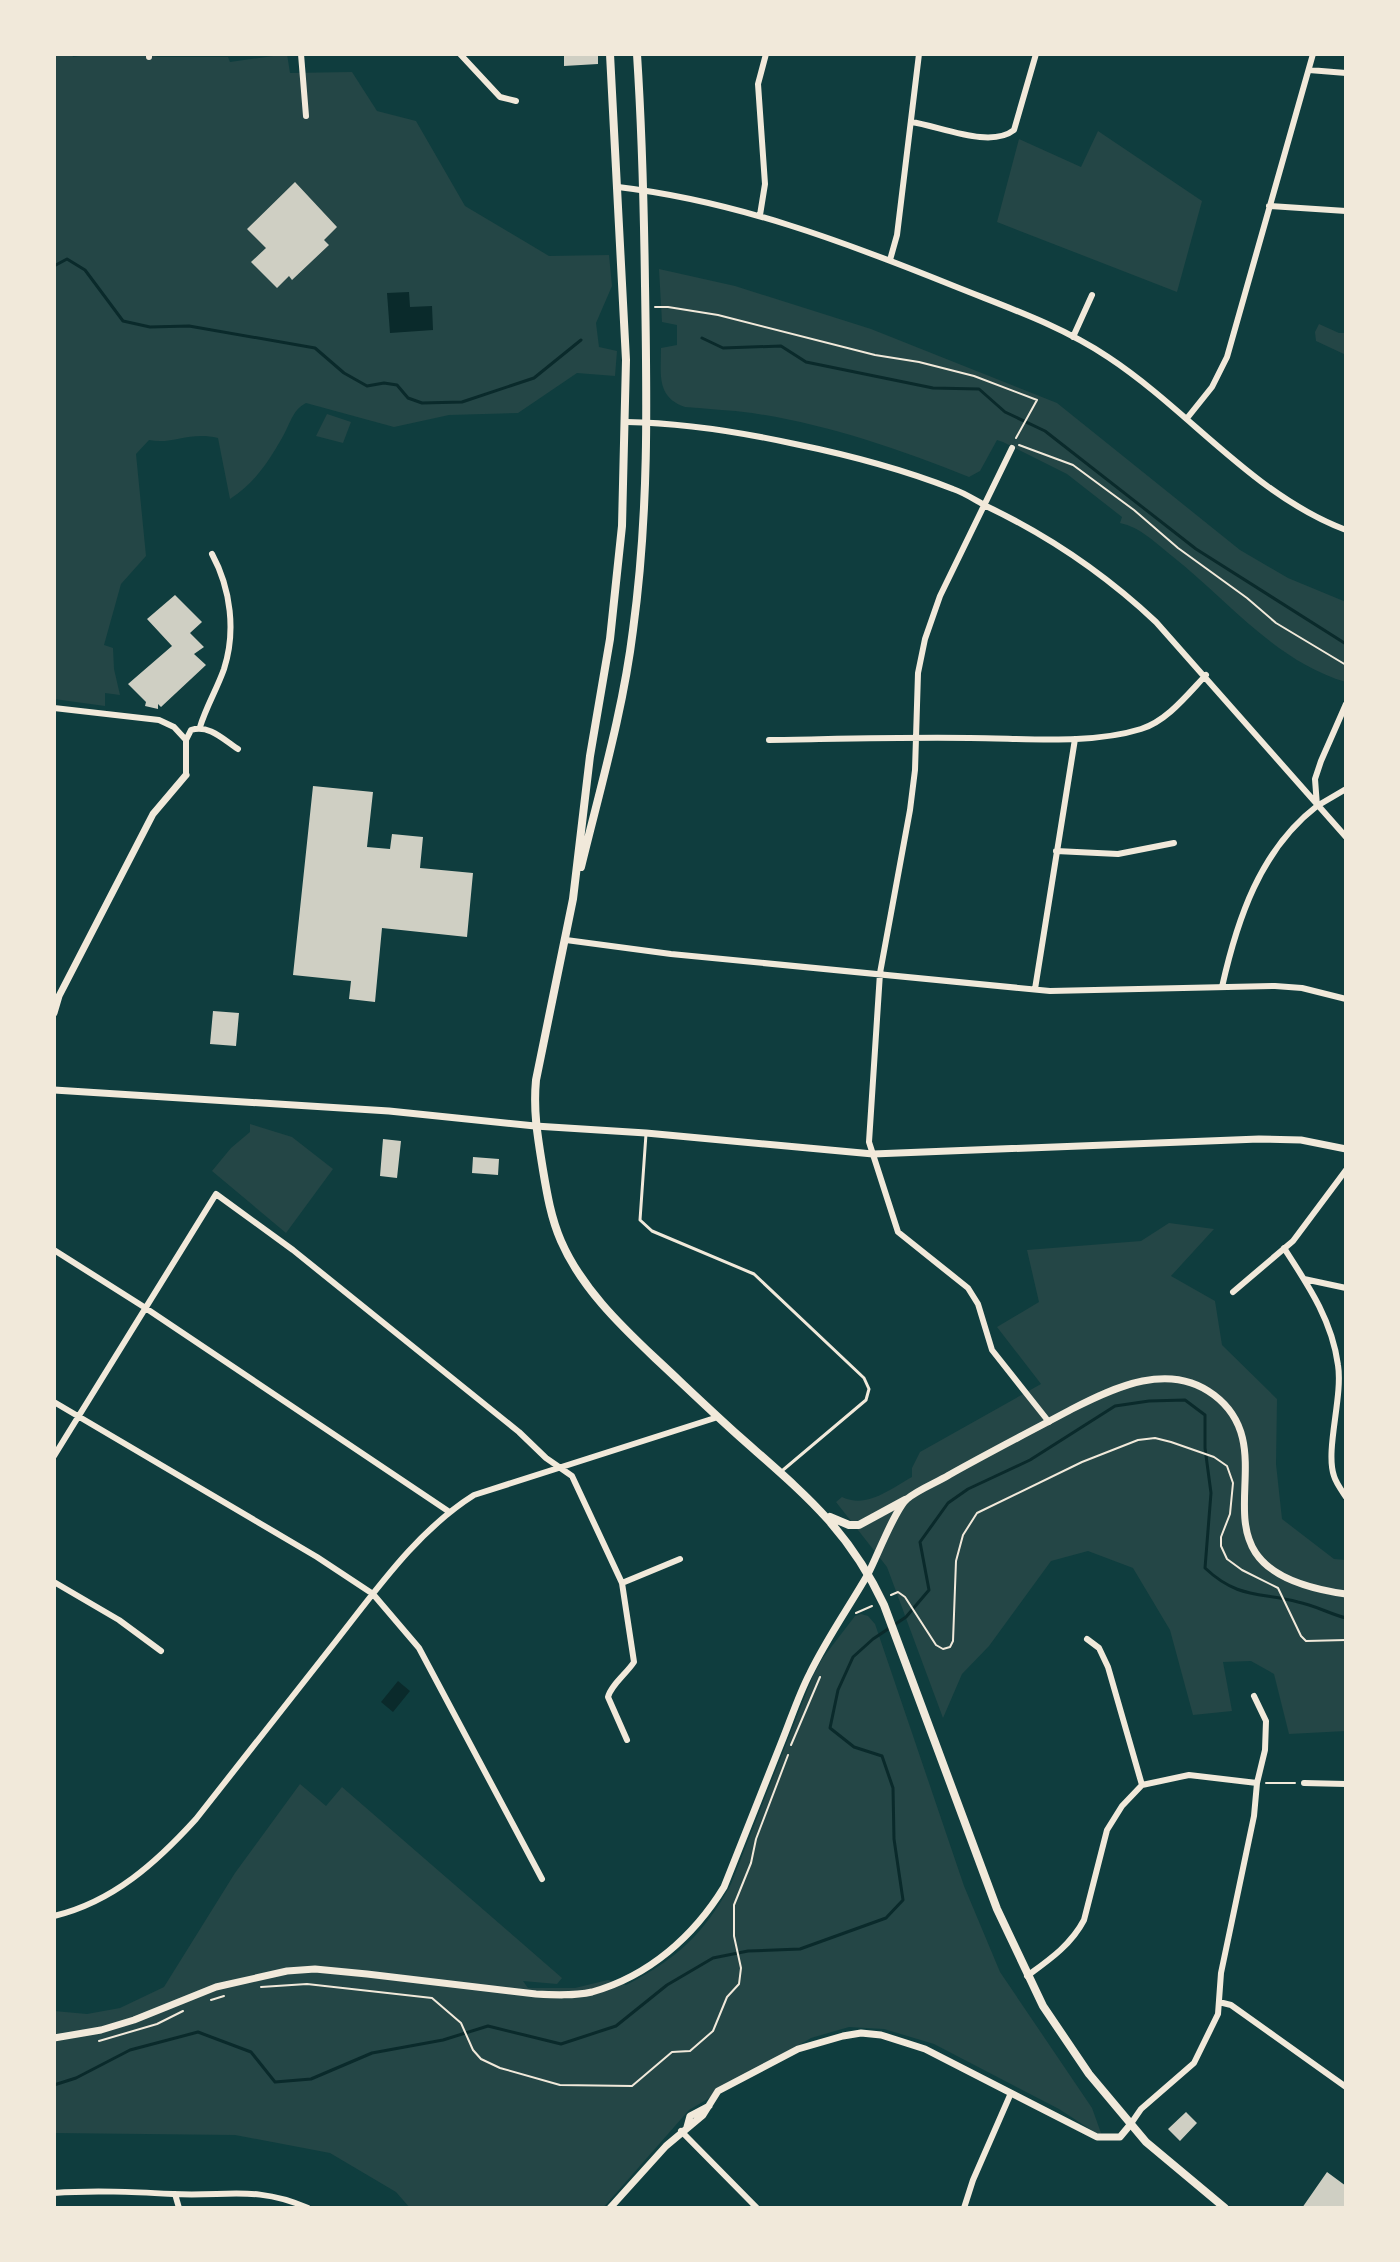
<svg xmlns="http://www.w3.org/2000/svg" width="1400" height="2262" font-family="'Archivo Narrow',sans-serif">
<rect width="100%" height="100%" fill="#0f3d3e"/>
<path fill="#244646" d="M54,54H72L73,57C99,53 133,49 158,57H228L230,62L287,54L290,73L352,72L377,111L416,121L465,206L549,256L609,255L612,286L596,323L599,347L617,351L615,376L577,373L518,413L449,415L394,427L306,403C292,410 290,425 282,438C268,462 255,483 230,499L218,438C189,431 173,445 149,440L136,454L146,556L121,584L104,645L113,648L114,669L120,695L105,693V706L54,699Z
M1098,131L1202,201L1177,292L997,222L1019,139L1081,167Z
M659,269L735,286L871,329L1057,403L1240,550L1288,578L1346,602V682C1275,661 1229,601 1172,556C1156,543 1140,527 1120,523L1122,517L1067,474L1003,442L997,440L980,471L969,477C899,449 826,424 752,413C730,410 707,409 685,407C656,397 661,374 661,348L677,345V325L662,322Z
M1319,324L1339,333H1346V355L1316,341L1315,332Z
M327,414L351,422L343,443L316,436Z
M250,1124L292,1137L333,1169L286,1233L212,1171L231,1148L250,1132Z
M1169,1223L1214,1229L1171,1276L1215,1301L1222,1345L1277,1399L1276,1464L1282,1519L1334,1559L1346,1560V1731L1289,1734L1274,1674L1251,1661L1223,1662L1232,1711L1193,1715L1170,1630L1133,1568L1088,1551L1051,1561L989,1646L962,1674L943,1718L887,1567L836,1502L842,1497C867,1509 890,1489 912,1477V1468L920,1452L1041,1384L997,1327L1039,1302L1027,1250L1141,1241Z
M861,1614L868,1616L875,1624L964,1886L1000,1972L1092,2108L1101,2133L1099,2135L1059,2109L934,2044L884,2029L849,2027L811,2038L689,2110L603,2208H410L396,2192L330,2153L235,2135L54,2133V2011L87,2014L120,2008L164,1987L235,1873L300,1784L326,1806L342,1787L562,1978L557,1984L523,1981L528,1988H575L608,1980L626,1985C677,1959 704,1934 731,1884L813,1676L822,1659L855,1616Z"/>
<path fill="#0a2a2b" d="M409,292L410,307L432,306L433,330L390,333L387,293Z
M398,1681L410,1691L393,1712L381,1702Z"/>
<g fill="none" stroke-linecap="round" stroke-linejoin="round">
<path stroke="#0a2a2b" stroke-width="3" d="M54,266L67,259L85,270L123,321L150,327L189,326L315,348L344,373L367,386L384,383L397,385L408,398L422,403L462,402L534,378L581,340
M702,338L723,348L781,346L806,362L933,388L979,389L1005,412L1045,431L1196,549L1346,644
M54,2085L76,2078L130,2050L198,2032L251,2052L275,2082L311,2079L372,2053L443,2040L488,2026L561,2044L616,2026L667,1985L713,1958L748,1951L800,1949L886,1918L903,1900L894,1839L893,1788L882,1756L854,1747L830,1728L838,1690L853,1657L873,1639L906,1617L929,1590L920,1542L948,1503L968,1489L1030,1460L1115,1406L1149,1401L1185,1400L1205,1415V1448L1211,1493L1205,1568C1238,1599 1259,1592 1298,1602C1314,1605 1330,1614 1346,1618"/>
</g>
<path fill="#cfcfc3" d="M564,54H598V64L564,66Z
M295,182L337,227L324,240L329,245L292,280L289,276L277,288L251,262L266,248L247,229Z
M175,595L202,622L190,633L204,647L194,654L206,665L161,707L158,704V709L145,706L146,702L128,684L172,646L147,619Z
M313,786L373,792L367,847L390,849L392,834L423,837L420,868L473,873L467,937L382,928L375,1002L349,999L351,981L293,975Z
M213,1011L239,1013L236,1046L210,1044Z
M383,1139L401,1141L397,1178L380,1176Z
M473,1157L499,1159L498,1175L472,1173Z
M1186,2112L1197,2123L1180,2141L1168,2129Z
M1327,2172L1346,2186V2208H1302Z"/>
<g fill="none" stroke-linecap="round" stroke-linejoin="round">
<path stroke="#f1e9da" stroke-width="2" d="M655,307H668L718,315L875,355L919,362L974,376L1037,400L1016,438
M1019,445L1073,465L1134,510L1178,548L1247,598L1276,623L1346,665
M891,1595L898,1592L905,1597L936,1645L943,1649L950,1647L953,1641L956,1561L963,1535L977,1513L1082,1462L1138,1440L1155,1438L1171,1442L1214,1457L1227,1466L1233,1483L1230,1514L1221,1537V1546L1227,1559L1242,1570L1278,1588L1301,1636L1306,1641L1346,1640
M856,1613L872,1606
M791,1745L820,1677
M1266,1783H1295
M261,1987L307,1984L432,1998L461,2023L473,2050L481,2059L500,2068L560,2085L632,2086L672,2052L690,2051L713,2031L727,1997L739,1984L741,1968L734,1936V1905L751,1863L756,1839L788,1755
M211,2000L224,1996
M99,2041L157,2024L183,2011"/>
<path stroke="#f1e9da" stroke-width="3" d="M646,1134L640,1220L652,1231L754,1274L864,1378L869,1389L866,1400L783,1470"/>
<path stroke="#f1e9da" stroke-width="6" d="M149,54V57
M301,54L306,116
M460,54L500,97L516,101
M1309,70L1346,73
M911,122C940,126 990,149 1014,130L1036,54
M618,187C736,201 845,242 954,286C1006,307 1060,325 1108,357C1190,411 1253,495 1346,530
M1269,206L1346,211
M760,215L765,184L758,84L766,54
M890,260L897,235L919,54
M1073,337L1092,295
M1188,417L1212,387L1227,357L1313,54
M627,422C684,423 740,432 795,444C849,455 902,469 953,489C965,493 975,500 986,506C1047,535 1107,576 1156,622L1346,837
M1012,448L940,596L925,639L918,673L915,770L910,810L880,973L869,1142L898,1232L968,1288L978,1304L992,1350L1049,1422
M54,708L159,720L174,727L186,740
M200,727C206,707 217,689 224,669C236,632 231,589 212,554
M769,740C836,739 903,737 970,738C1023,738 1090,745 1141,729C1167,721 1187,695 1206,675
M186,775V740L191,730C209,724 224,740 238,749
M1317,806L1346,789
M1056,851L1118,854L1174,843
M566,940L671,954L1050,991L1275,986L1302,988L1346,999
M1222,987C1237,920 1260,850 1317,806L1315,779L1321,761L1346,704
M1035,989L1075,739
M1284,1248C1308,1285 1332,1320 1338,1365C1343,1397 1325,1450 1334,1476C1336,1483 1342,1491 1346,1497
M54,1250L144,1307L448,1511
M1304,1279L1346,1288
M1233,1292L1293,1241L1346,1170
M54,1402L317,1557L373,1594L419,1648L542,1879
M54,1456L216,1194L293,1250L519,1432L546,1458L572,1476L622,1583
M54,1582L119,1620L161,1651
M1087,1639L1099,1648L1108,1667L1142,1785
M627,1740L608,1697C611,1685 627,1673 634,1662L622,1583L680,1559
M1304,1783L1346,1784
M54,1916C113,1902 157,1862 196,1819C243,1760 289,1700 336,1641C377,1589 417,1531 474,1495L718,1417
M1027,1976C1049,1960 1071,1945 1084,1920L1107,1830L1122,1806L1142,1785L1189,1775L1257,1783
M1219,2002L1231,2005L1346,2087
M1130,2125L1141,2109L1194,2063L1218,2014L1221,1973L1254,1816L1257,1783L1265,1750L1266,1721L1254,1696
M681,2131L757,2208
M54,2193C94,2190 134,2192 173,2194C226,2197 256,2185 308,2208
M175,2194L179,2208
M964,2208L973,2180L1011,2093"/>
<path stroke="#f1e9da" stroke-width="7" d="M54,1013L59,996L153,814L186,775
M54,1090L389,1111L535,1126L646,1133L873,1154L1259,1139L1301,1140L1346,1149
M54,2038L101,2030L134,2020L216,1987L287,1971L315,1969L367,1974L536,1994C554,1995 574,1996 592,1992C649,1976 694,1936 724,1887C743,1840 761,1793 780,1746C790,1722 798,1696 810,1673C827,1638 849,1607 868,1574C877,1557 895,1509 907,1499C919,1489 936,1483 949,1475C990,1452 1031,1431 1072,1409C1115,1387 1170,1361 1214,1395C1296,1457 1169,1569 1346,1594
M687,2127L690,2116L709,2106
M610,2208L666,2146L703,2115L718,2091L798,2049L843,2036L861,2033L881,2035L925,2049L1097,2137H1120L1130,2125"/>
<path stroke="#f1e9da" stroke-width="8" d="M610,54L626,360L622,526L610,639L590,756L573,899L536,1080C533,1112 538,1139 543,1170C547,1194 551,1218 561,1241C581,1287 619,1324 655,1358C683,1384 711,1411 740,1437C802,1492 848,1528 884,1605L997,1909L1043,2006L1089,2074L1146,2142L1225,2208
M581,867C600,789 623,711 633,630C649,513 647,402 645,285C644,208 642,131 637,54
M830,1517L849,1525H859L905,1500"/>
</g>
<rect width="1400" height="2262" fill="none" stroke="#f1e9da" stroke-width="112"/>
</svg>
